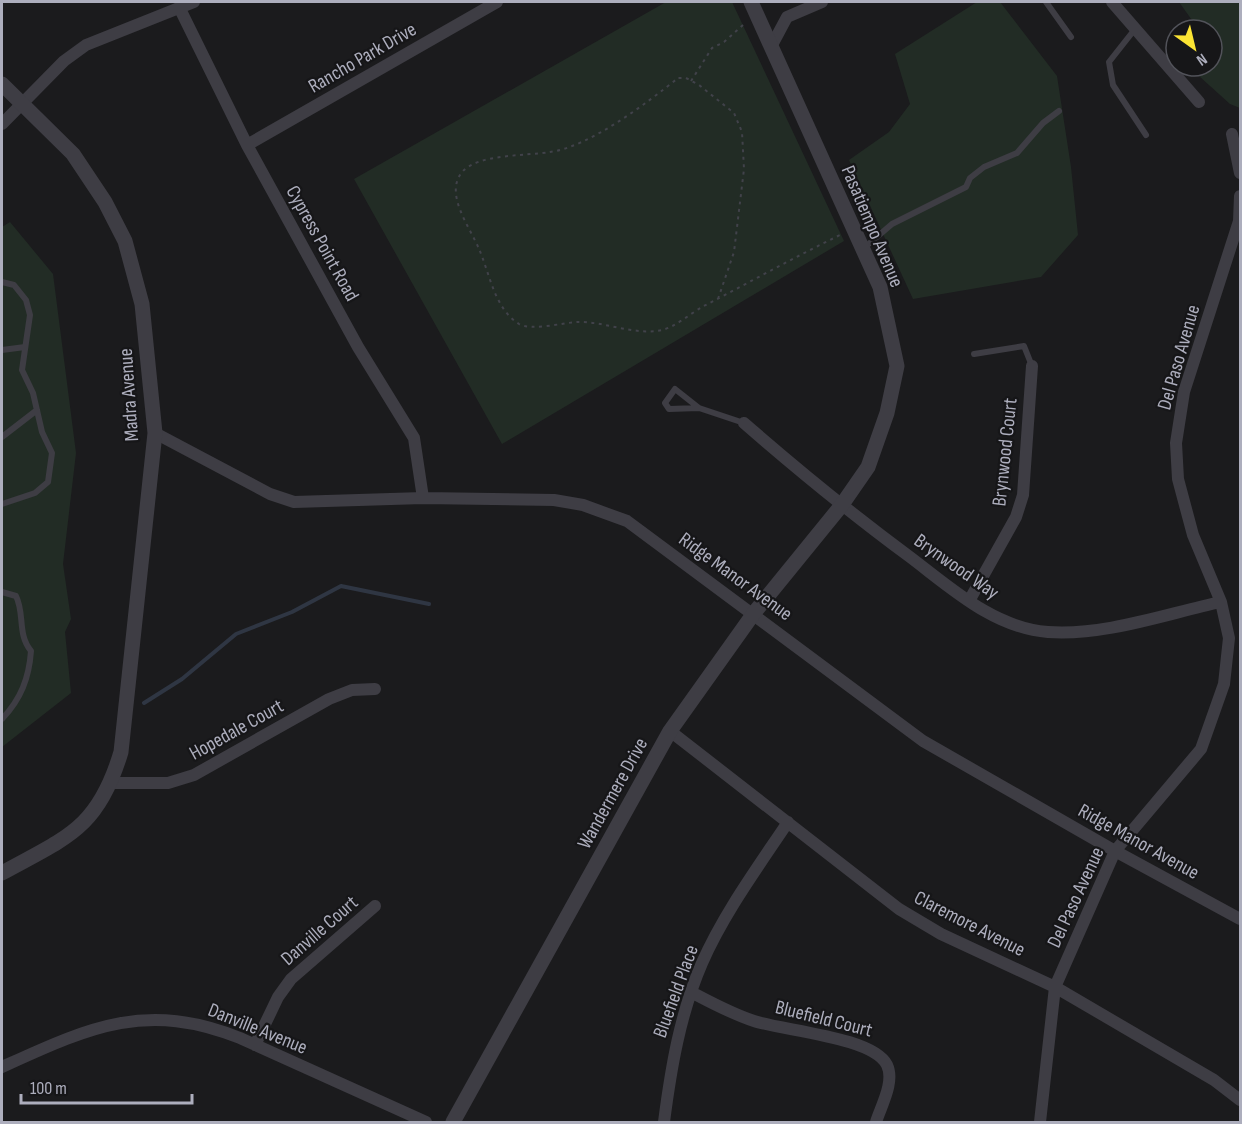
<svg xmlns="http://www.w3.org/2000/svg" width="1242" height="1124" font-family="'Sofia Sans Condensed',sans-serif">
<rect width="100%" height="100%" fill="#1b1b1d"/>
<path fill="#222c25" d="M666,2H732L844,241L502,444L354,179Z
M977,2H1000L1057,76L1071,167L1078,235L1041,277L913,299L849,160L889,132L910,104L895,54Z
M1179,2H1240V108L1230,104L1189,67L1212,66V55L1216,53L1212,47V30H1199Z
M10,222L53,274L76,453L63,564L71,619L65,632L71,693L2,747V227Z"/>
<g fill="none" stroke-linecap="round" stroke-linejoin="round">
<path stroke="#2f3643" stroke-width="4" d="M144,703L182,679L236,634L292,612L341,586L429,604"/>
<path stroke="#41424a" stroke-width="2" stroke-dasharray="3 4.5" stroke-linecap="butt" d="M691,81L712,48L724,42L743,25
M718,299L734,252L744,169L742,132L734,113L699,85L686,78H678C647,103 589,147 550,152C526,156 479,154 463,171C443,193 470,227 479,249C490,274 494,308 519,324C531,331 562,323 577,322C604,321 635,336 662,330C675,327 690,314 702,307C748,283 795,257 842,234"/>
<path stroke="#3e3d44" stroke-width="6" d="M1046,2L1071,37
M1135,29L1109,62L1113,85L1146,135
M864,248L892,224L966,187L970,178L984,167L1017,153L1043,123L1059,111
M2,282L14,285L26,300L30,315L22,370L33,393L42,432L52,453L48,482L35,493L2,504
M2,350L25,347
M974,354L1024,346L1032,366
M699,408L669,409L665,403L675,389L699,408L744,423
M2,437L37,410
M2,592L16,596C25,614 17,634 31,651C29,678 21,699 2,719"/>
<path stroke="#3e3d44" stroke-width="12" d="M1112,2L1199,102
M179,7L247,145L358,347L414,438L423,498
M771,47L787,17L822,2
M2,124L64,61L86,45L194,2
M1232,134L1240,173
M247,145L497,2
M744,423C798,470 853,515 910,557C951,588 994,628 1048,632C1105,636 1165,614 1221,602
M155,433L270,494L294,502L423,498L554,500L583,505L627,521L923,741L1115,851L1240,919
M969,601L1016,517L1023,495L1032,366
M670,731L899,909L941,934L1055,987L1214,1080L1240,1100
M112,783H168L194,775L329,699L352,690L375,689
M691,992C712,1003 732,1014 754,1021C785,1031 873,1037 887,1065C895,1082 881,1106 876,1122
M255,1045L278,997L291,979L375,906
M2,1067C88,1028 145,1000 240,1038L426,1122
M664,1122C671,1068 680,1014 702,963C724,913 758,867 788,822
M1040,1122L1055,987L1115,851L1201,749L1224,684L1229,638L1221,602L1193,535L1178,479L1176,443L1184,392L1239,221L1240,196"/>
<path stroke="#3e3d44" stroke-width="15" d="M2,84L73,154L105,202L125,241L142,304L155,433L121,752C98,829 67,837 2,873
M453,1122L670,731L754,613L841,506L868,467L887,413L897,366L880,287L751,2"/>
</g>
<g text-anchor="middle" stroke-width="4.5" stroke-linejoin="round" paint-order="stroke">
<g font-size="20" fill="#adaebd" stroke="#161618">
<text transform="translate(362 57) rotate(-30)" y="7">Rancho Park Drive</text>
<text transform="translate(873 226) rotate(67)" y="7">Pasatiempo Avenue</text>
<text transform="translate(323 243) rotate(61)" y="7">Cypress Point Road</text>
<text transform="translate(1178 357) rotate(-74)" y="7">Del Paso Avenue</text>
<text transform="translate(128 395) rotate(-94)" y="7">Madra Avenue</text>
<text transform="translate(1004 452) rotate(-84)" y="7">Brynwood Court</text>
<text transform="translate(957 566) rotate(35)" y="7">Brynwood Way</text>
<text transform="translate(736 576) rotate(36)" y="7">Ridge Manor Avenue</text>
<text transform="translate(236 729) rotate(-29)" y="7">Hopedale Court</text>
<text transform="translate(612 793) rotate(-61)" y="7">Wandermere Drive</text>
<text transform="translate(1139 841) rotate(29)" y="7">Ridge Manor Avenue</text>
<text transform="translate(1075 897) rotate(-65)" y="7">Del Paso Avenue</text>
<text transform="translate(970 923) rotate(27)" y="7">Claremore Avenue</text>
<text transform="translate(319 930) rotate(-41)" y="7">Danville Court</text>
<text transform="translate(675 991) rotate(-70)" y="7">Bluefield Place</text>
<text transform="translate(824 1018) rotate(14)" y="7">Bluefield Court</text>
<text transform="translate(258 1028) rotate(22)" y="7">Danville Avenue</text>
</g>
</g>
<rect width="1242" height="1124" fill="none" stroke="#adaebd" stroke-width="6"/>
<g transform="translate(1194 48) rotate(146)"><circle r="28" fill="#161618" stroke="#52535a" stroke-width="1.5"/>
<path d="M0-4.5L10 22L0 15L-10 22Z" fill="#fbe434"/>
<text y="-9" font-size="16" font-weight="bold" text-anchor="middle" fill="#adaebd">N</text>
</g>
<path d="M21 1094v9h171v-9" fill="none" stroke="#adaebd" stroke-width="3"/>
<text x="30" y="1094" font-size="18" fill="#adaebd" stroke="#161618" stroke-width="4.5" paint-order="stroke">100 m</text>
</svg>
